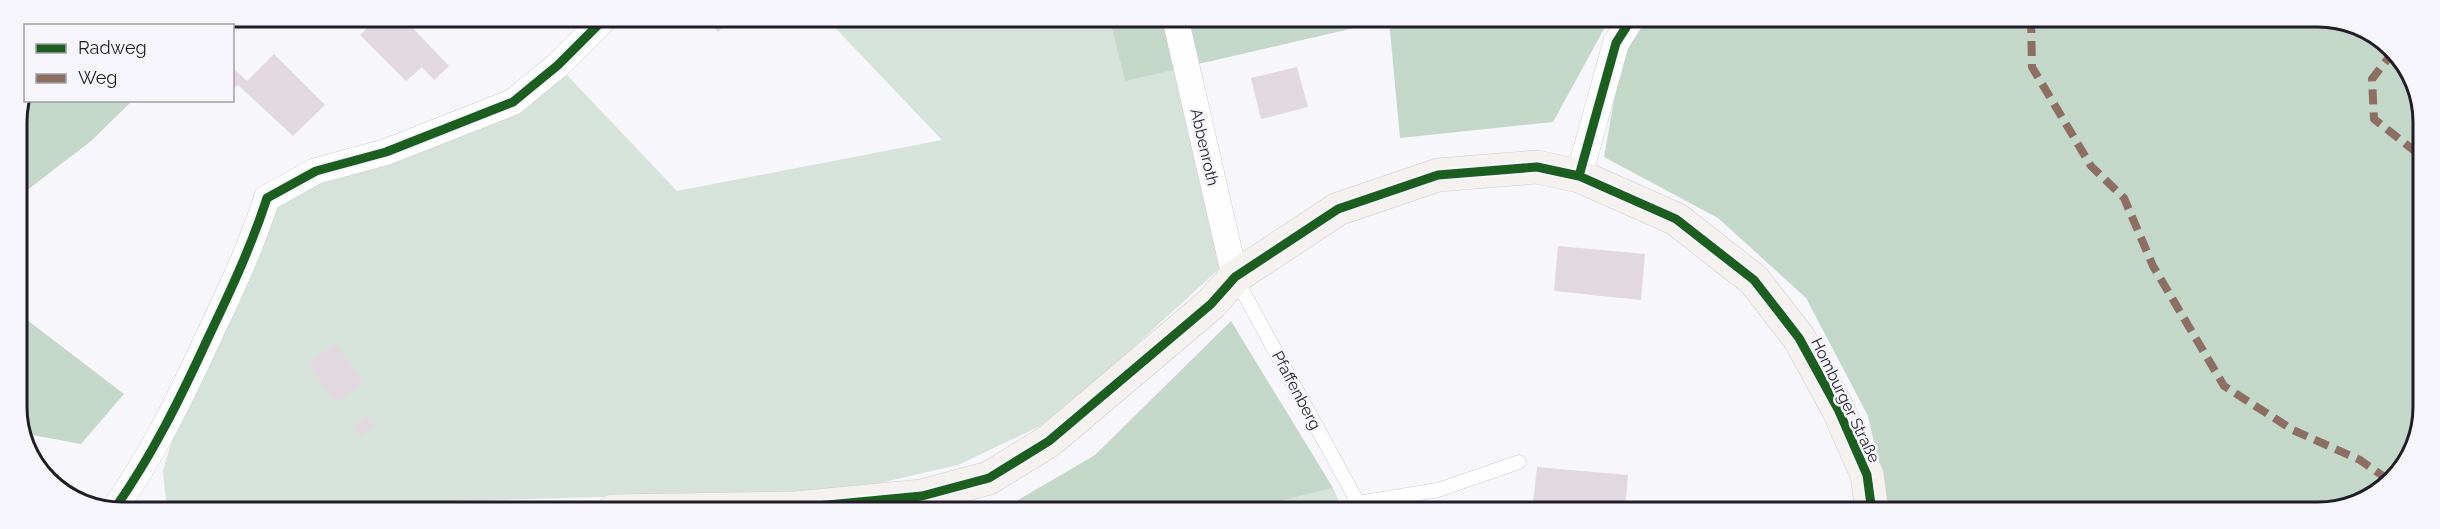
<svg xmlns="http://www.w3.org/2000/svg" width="2440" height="529" font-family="Raleway,sans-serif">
<rect width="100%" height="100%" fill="#f7f6fa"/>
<path fill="#d5e3da" d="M825,17H1109L1125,80L1174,69L1220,268L1055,419L958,465L849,490L246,507L166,501L163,471L175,430L272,203L564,72L677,191L942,140Z
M1333,488L1344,512L1239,511Z"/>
<path fill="#c4d8ca" d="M122,17H216L207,25H80Z
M1109,17L1610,18L1553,122L1400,138L1389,20L1125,81Z
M1645,18H2338L2392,47L2421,101L2422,427L2388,486L2325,512H1890L1868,416L1806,298L1718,218L1604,157L1622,55Z
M25,96L26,100L132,101L91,141L17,198V115Z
M18,313L124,394L81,444L21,433L19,428Z
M1231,321L1333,488L1239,511H992L1003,509L1095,455Z"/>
<path fill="#e2d9e0" d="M281,17H298L290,25Z
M378,17L392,28L403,18L449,66L434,80L422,67L406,81L360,35Z
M514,17H537L524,28Z
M705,17H735L718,32Z
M274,54L325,105L293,136L238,85L232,90V67L247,81Z
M1297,67L1308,107L1261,119L1251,78Z
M1558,246L1645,254L1641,300L1554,291Z
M336,343L364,383L335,403L307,363Z
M368,416L375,427L360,436L353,425Z
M1537,467L1628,475L1625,512H1532Z"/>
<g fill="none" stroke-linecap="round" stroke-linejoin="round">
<defs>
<path id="service" d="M1235,277L1358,503L1438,490L1519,462"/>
<path id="minor" d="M1175,17L1235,277
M1579,176L1616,43L1632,18
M113,511C152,456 180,399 208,338C230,292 251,247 267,198L316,171L386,152L513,102L558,65L606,17"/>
<path id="secondary" d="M613,511L796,508L922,496L989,478L1049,441L1211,304L1235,277L1338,209L1438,175L1537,167L1579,176L1676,219L1754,280L1799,338L1838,409L1867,475L1872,512"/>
</defs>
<use href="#service" stroke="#cdcbd2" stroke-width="15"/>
<use href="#minor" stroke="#cdcbd2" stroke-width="27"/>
<use href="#secondary" stroke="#cdcbd2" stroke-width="34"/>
<use href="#service" stroke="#fefefe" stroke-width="14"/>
<use href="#minor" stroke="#fefefe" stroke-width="26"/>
<use href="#secondary" stroke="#f4f1ef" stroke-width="33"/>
<path stroke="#8d6e63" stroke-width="8" stroke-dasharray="15 8" stroke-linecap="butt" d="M2031,18L2032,67L2091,166L2124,198L2153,266L2224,386L2293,430L2360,460L2390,481
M2394,51L2372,79L2374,119L2421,156"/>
<defs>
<path id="cycleway" d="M1579,176L1616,43L1632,18
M113,511C152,456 180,399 208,338C230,292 251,247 267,198L316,171L386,152L513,102L558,65L606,17
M613,511L796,508L922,496L989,478L1049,441L1211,304L1235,277L1338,209L1438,175L1537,167L1579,176L1676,219L1754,280L1799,338L1838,409L1867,475L1872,512"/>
</defs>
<use href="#cycleway" stroke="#f6f5fb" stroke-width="13"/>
<use href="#cycleway" stroke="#1b5e20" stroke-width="9"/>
</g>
<g text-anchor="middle" stroke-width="5" stroke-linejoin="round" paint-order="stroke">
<g font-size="16" fill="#201d28" stroke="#f6f5fb">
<text transform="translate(1205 147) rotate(77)" y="6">Abbenroth</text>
<text transform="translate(1297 390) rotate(62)" y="6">Pfaffenberg</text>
<text transform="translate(1846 400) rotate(64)" y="6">Homburger Straße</text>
</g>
</g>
<path d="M0 0H2440V529H0ZM122 27H2318A95 95 0 0 1 2413 122V407A95 95 0 0 1 2318 502H122A95 95 0 0 1 27 407V122A95 95 0 0 1 122 27Z" fill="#f6f5fb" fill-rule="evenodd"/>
<path fill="none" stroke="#201d28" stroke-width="3" d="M122 27H2318A95 95 0 0 1 2413 122V407A95 95 0 0 1 2318 502H122A95 95 0 0 1 27 407V122A95 95 0 0 1 122 27Z"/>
<rect x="24" y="24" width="210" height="78" fill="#f6f5fb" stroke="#a09fa7" stroke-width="1.5"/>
<rect x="36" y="44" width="30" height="9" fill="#1b5e20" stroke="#a09fa7" stroke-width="1.5"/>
<text x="78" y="54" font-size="18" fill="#201d28">Radweg</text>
<rect x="36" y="74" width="30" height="9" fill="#8d6e63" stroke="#a09fa7" stroke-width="1.5"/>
<text x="78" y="84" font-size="18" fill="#201d28">Weg</text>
</svg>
